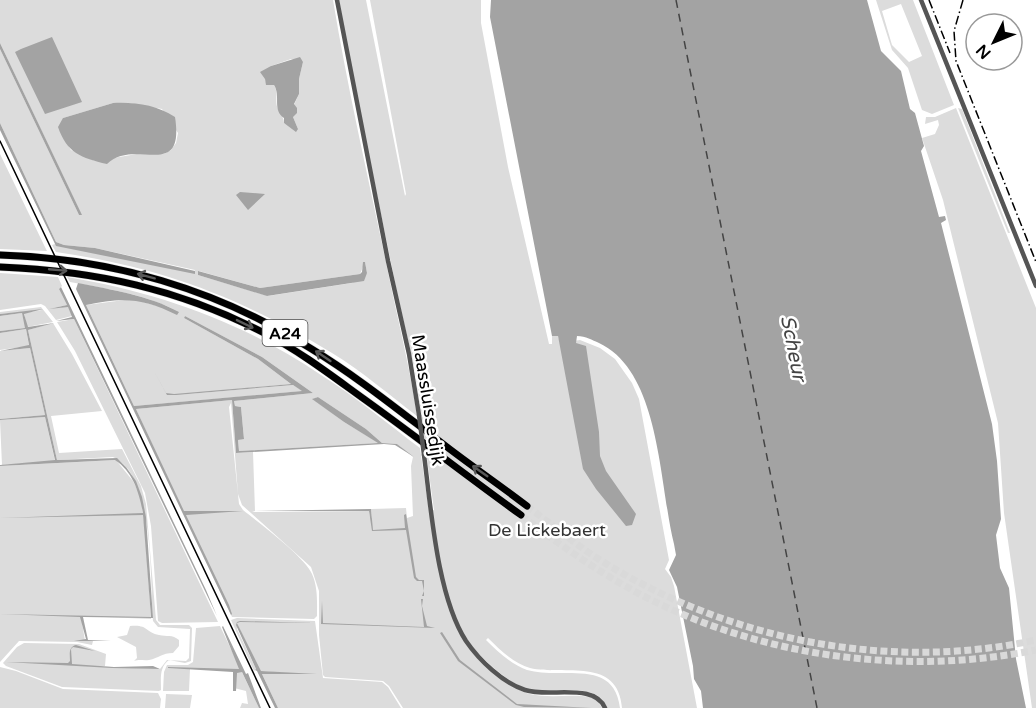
<svg xmlns="http://www.w3.org/2000/svg" width="1036" height="708" font-family="'Varela Round',sans-serif">
<rect width="100%" height="100%" fill="#fff"/>
<path fill="#dcdcdc" fill-rule="evenodd" d="M0,0H333C349,97 372,194 392,291C401,333 411,374 417,416C389,395 362,371 332,353C242,298 161,267 56,252L52,245L55,244L194,273L195,270L95,248L64,245L56,242L0,123V49L79,215L81,214L0,43ZM291,59L303,62L299,79V94L294,105L293,117L298,129L284,123C284,116 280,116 278,109C274,101 279,93 274,85H267L265,79L271,66ZM113,103H129L162,109L178,133L176,143L171,150L164,154H137L95,161L71,150L65,140L63,118ZM365,262L367,273L352,283L268,296L198,275L199,271L260,288L360,274Z
M339,0H366L405,196L406,194L370,0H481V23L508,167L549,344H552V336H558L560,343L580,340L600,348L615,359L632,383L639,399L669,560L665,569L671,577L674,586L697,708H622C618,656 564,676 530,668C514,664 499,649 488,638L486,640C497,651 512,665 527,670C561,680 614,657 620,708H607C597,678 547,697 522,687C506,680 490,665 478,653L475,656C492,669 509,689 530,694C551,699 574,693 596,698L602,708H403L389,686L383,681L325,677L323,675L319,635V591L311,567L242,505L238,494L231,403L229,407L239,504L243,510C259,523 305,557 312,574C318,587 317,602 317,616L314,619L232,617L136,409L232,400L236,453L253,452L255,511L252,512L369,511L370,518H372L371,509L406,508L407,518L413,516L411,466L413,457L397,444L382,443L366,429L318,397L313,399L344,422L379,443L239,451L238,440L244,438L241,407L235,406L234,401L313,393L262,357L185,316L184,318L258,359L291,384L175,395L293,385L303,391L134,406L86,305L132,299L179,312C146,294 107,289 70,282L67,277C158,292 245,323 321,375C356,397 388,424 420,448L429,511L434,510L415,371L397,292L353,78Z
M876,0H913L954,105L932,114L922,110L908,68L892,50ZM901,4L922,56L909,62L892,45L882,11Z
M956,108L1036,308V708H1032L1004,513L998,423L943,200L922,138L935,134L939,125L938,120L925,124L926,117H935Z
M958,108L962,109L1010,233H1008Z
M0,154L44,245L47,251L0,249Z
M0,273L58,277L62,286L59,289L67,305L49,309L68,306L72,316L56,320L45,306L41,304L0,310Z
M41,307L53,322L27,327L24,313L42,310L0,314V312Z
M22,313L26,328L0,331V316Z
M74,319L218,622L162,623L158,621L151,526L145,493L75,351L57,322Z
M53,323L72,354L102,411L51,416L59,453L122,449L141,486L146,504L156,620L160,625H189L192,628L191,661L185,663L169,660C159,667 161,679 161,690L159,691L62,687L6,666L3,663L17,647L24,643L79,644L106,654L105,666H87L160,669L167,660L186,661L189,658L190,629L158,627L153,621C150,583 155,474 113,457L57,460L28,330Z
M26,329L29,346L0,350V333Z
M30,348L45,415L0,419V351Z
M45,417L55,461L2,465L0,420Z
M116,460L133,481L141,497L145,531L151,619L81,616L85,641H93L92,645L77,642L19,641L0,662V466Z
M237,618L315,621L323,678L382,682L388,687L401,708H278L262,674L286,673L260,671L237,623V629L256,669L254,671L231,620Z
M130,626C148,624 145,632 159,635C167,637 172,634 179,640V646L173,653C162,653 159,658 149,660C143,661 140,659 134,661L137,658L136,647L117,637L127,635Z
M220,626L259,708H240L242,703L248,704L246,691L234,688V669H190L189,691H163L164,672L167,665H188L193,662L196,628Z
M0,667L16,671L63,689L158,693L161,699L160,708H0Z
M166,694L192,695L190,708H165Z"/>
<path fill="#a3a3a3" d="M491,0H867L881,51L901,71L910,109L915,113L924,146L921,151L939,217L945,216L946,220L941,223L992,424L997,461L1001,519L996,535L1000,568L1009,588L1016,659L1026,708H703L701,691L694,679L693,666L677,587L669,570L676,555L674,544C659,485 661,372 599,343C592,340 586,336 577,336L576,343L586,346L599,432L600,456L606,471L636,514L632,525L626,526L596,489L583,469L558,336H552L490,17Z
M52,37L82,102L45,114L15,52L21,49Z
M0,43L82,215H79L0,49Z
M300,57L303,62L299,79V94L294,104L297,108V113L293,117L298,129L296,132L284,123V118C272,110 281,96 274,85H266L265,79L260,72L271,66Z
M113,103C136,102 156,105 175,117C185,182 134,137 107,164C81,158 67,153 58,127L63,118Z
M0,123L56,242L64,245L95,248L195,271V274L56,246L0,130Z
M240,192L265,194L248,210L236,195Z
M363,262H365L367,273L364,281L267,296L198,275V271L260,288L360,274L362,272Z
M78,283C112,290 148,295 179,312L177,315C143,298 123,297 86,305L134,406L302,391L293,385L176,395H167L154,371L166,393L174,394L291,384L258,359L184,318L185,316L262,357L313,393L234,401L235,406L241,407L244,439L238,440L239,451L378,443L344,422L312,399L318,397L366,429L382,443L397,444L414,457L395,445L384,444L236,453L232,400L136,409L184,511H243L186,515L229,605L232,614L231,615L76,289Z
M61,287L206,590L217,616L74,319L56,321L72,317L68,307L49,309L67,305L59,289Z
M43,309L24,314L28,327L54,323L28,330L57,460L117,458L126,467L136,481L142,497L146,517L153,618L83,617L88,640L111,641H74L86,639L80,617L0,614L151,617L143,515L0,518L143,513C139,492 133,472 115,460L0,466V465L55,460L45,417L0,420V419L45,415L30,348L0,351L29,345L26,329L0,333V331L25,328L22,313L0,316V314Z
M371,509L373,530L405,528L404,515L406,514L416,577L419,580H424V596H422L424,591L422,581H417L414,578L406,530L372,531L369,511H251Z
M421,599H423L422,606L427,626L435,628L321,624L322,601L323,623L424,627Z
M240,621L315,623L240,622L237,623L261,671L317,674H262L278,708H275L257,671L255,670L256,669L236,625L237,622Z
M223,626L246,674L248,673L261,708H259L242,672L237,673L236,691H233V672L168,668V667L239,669L222,627Z
M442,632L460,660L517,704L592,708L524,707L516,705L458,661L440,633Z
M76,645L95,651L73,647L71,649L72,664L114,667L153,666L160,669L112,668L6,662L68,663L70,661C70,655 68,647 76,645Z"/>
<g fill="none" stroke-linecap="round" stroke-linejoin="round">
<path stroke="#444" stroke-width="1.5" stroke-dasharray="8 6" stroke-linecap="butt" d="M676,0L817,708"/>
<path stroke="#d9d9d9" stroke-width="7" stroke-dasharray="7 3.5" stroke-linecap="butt" d="M527,506C551,524 575,544 600,560C728,640 888,672 1036,640
M521,515C557,543 594,569 634,591C754,656 902,677 1036,650"/>
<defs>
<path id="highway" d="M0,255C110,258 217,289 310,348C358,377 402,413 447,447C473,467 501,486 527,506
M0,267C96,271 180,289 266,334C301,352 332,376 364,399C417,437 468,477 521,515"/>
</defs>
<use href="#highway" stroke="#dbdbdb" stroke-width="8"/>
<path stroke="#555" stroke-width="4.5" d="M337,0L388,261L409,354L419,415
M921,0L1036,286
M424,455C431,508 437,596 466,641C479,660 503,683 525,690C549,698 594,682 605,708"/>
<use href="#highway" stroke="#000" stroke-width="7"/>
<path stroke="#000" stroke-width="1.5" d="M0,141L270,708"/>
<path stroke="#000" stroke-width="1.5" stroke-dasharray="9 3 1.5 3" stroke-linecap="butt" d="M929,0L950,53
M963,0L954,31L956,61L1036,262"/>
<path stroke="#555" stroke-width="4.5" d="M419,415L424,455"/>
</g>
<defs><path id="oneway-shaft" d="M-6 0H5M1.5-3L5.5 0L1.5 3" fill="none" stroke-width="1.6" stroke-linecap="round" stroke-linejoin="round" transform="scale(1.5)"/></defs>
<g stroke="#595959">
<use href="#oneway-shaft" transform="translate(58 270) rotate(5)"/>
<use href="#oneway-shaft" transform="translate(146 276) rotate(-165)"/>
<use href="#oneway-shaft" transform="translate(245 324) rotate(26)"/>
<use href="#oneway-shaft" transform="translate(323 356) rotate(-146)"/>
<use href="#oneway-shaft" transform="translate(480 471) rotate(-145)"/>
</g>
<g text-anchor="middle" stroke-width="5" stroke-linejoin="round" paint-order="stroke">
<rect fill="#fff" stroke="#4c4c4c" stroke-width="1.5" x="262.5" y="320" width="45" height="26" rx="4.5"/>
<g font-size="16" font-weight="bold" fill="#000">
<text x="285" y="339">A24</text>
</g>
<g font-size="18" fill="#000" stroke="#fff">
<text transform="translate(428 400) rotate(81)" y="6">Maassluissedijk</text>
</g>
<g font-size="18" fill="#333" stroke="#fff">
<text x="547" y="536">De Lickebaert</text>
</g>
<g font-size="20" font-style="italic" fill="#444" stroke="#fff">
<text transform="translate(794 348) rotate(79)" y="7">Scheur</text>
</g>
</g>
<g transform="translate(994 42) rotate(227)"><circle r="28" fill="#ffffff" stroke="#999999" stroke-width="1.5"/>
<path d="M0-4.5L10 22L0 15L-10 22Z" fill="#000000"/>
<text y="-9" font-size="16" font-weight="bold" text-anchor="middle" fill="#000000">N</text>
</g>
</svg>
